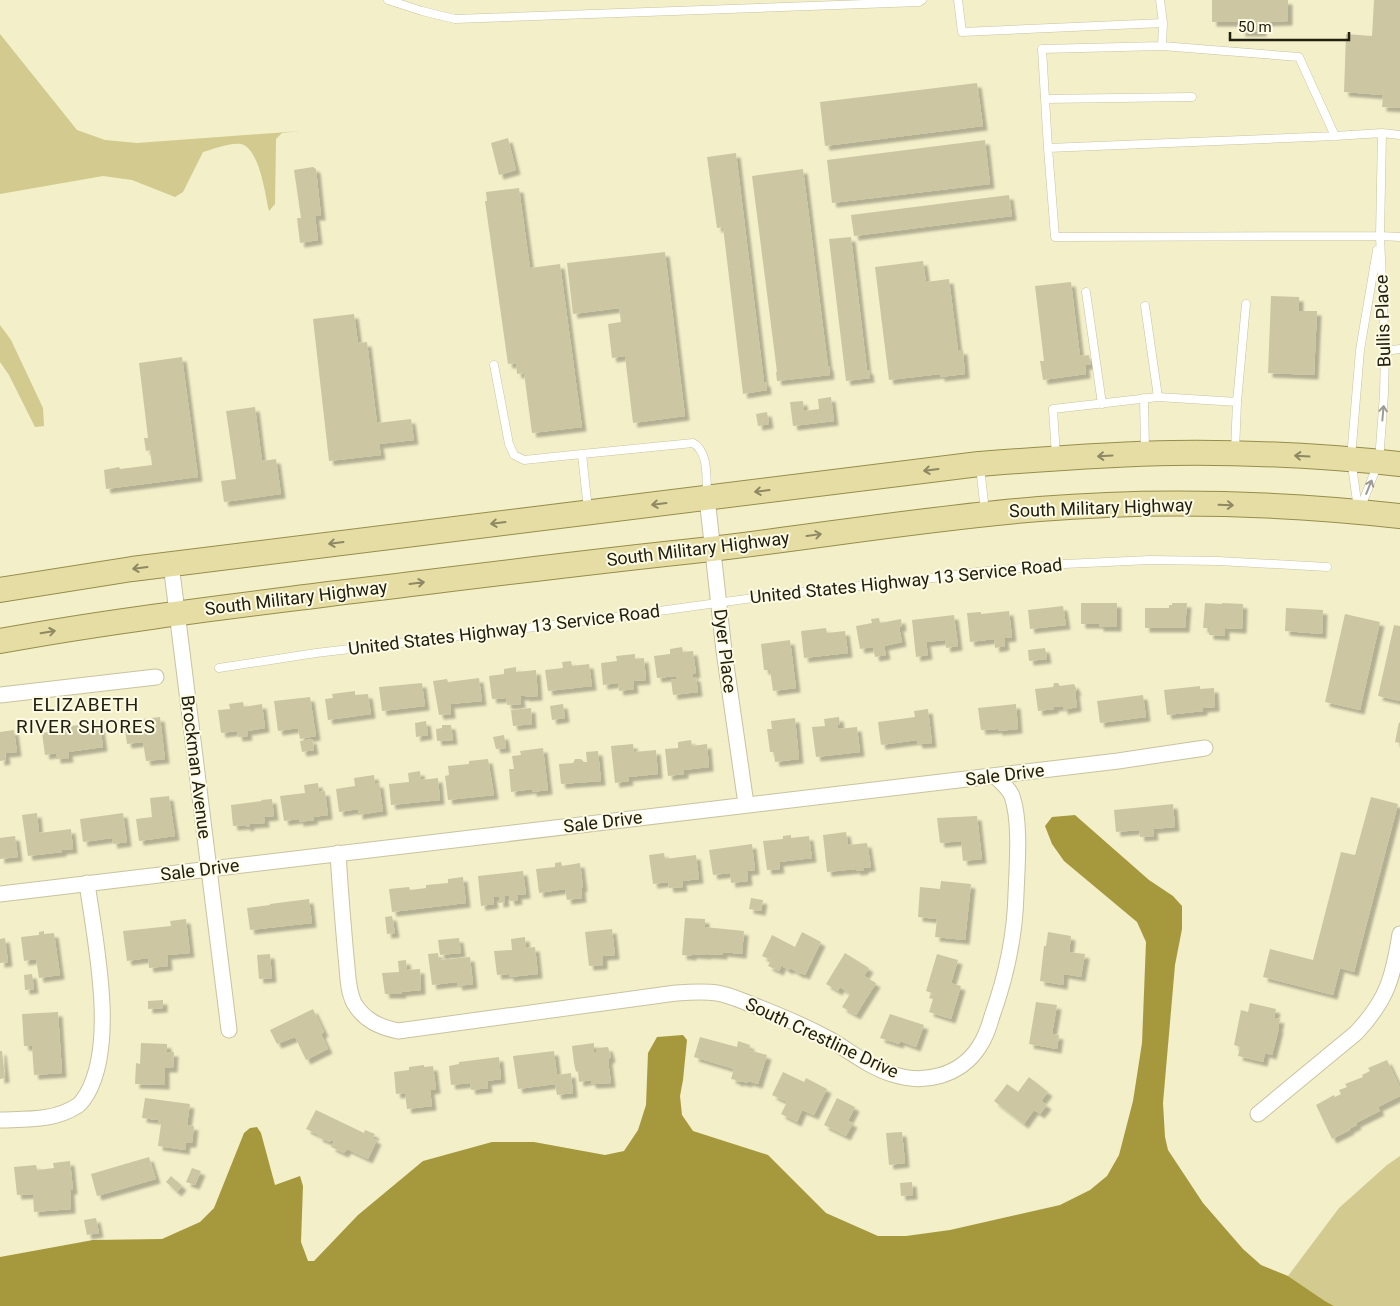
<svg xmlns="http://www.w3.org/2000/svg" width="1400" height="1306" font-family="Roboto,sans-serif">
<defs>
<filter id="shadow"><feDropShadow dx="4.5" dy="4.5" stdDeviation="1" flood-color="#0004"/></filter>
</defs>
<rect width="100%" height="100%" fill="#f3efc9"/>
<path fill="#d2ca8e" d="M0,34L77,130L105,140L137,143L301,131L282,133L276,139L275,204L269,211C265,195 260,149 241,144C231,142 213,149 203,152L183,192L175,197L132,180L103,176L0,194Z
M0,325L11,340L43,408L44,426L35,427L9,375L0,362Z
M1400,1156V1306H1334L1325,1301L1288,1276L1339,1208L1387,1165Z"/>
<path fill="#a6993d" d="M1075,815L1149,880L1173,896L1182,906V929L1175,965L1163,1103L1165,1137L1168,1150L1203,1203L1243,1249L1261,1265L1288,1276L1325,1301L1334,1306H0V1257L93,1240L162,1239L200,1222L214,1208L244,1133L250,1128L257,1127L261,1133L275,1185L300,1176L303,1186L301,1242L308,1261H314L358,1215L423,1161L492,1142H534L605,1155L624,1151L638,1130L646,1105L648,1053L657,1037L683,1035L687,1040L683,1080L680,1096L682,1115L693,1131L768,1155L826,1213L878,1236H906L950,1230L1060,1205L1090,1190L1107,1176L1119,1155L1133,1101L1142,1043L1146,942L1137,922L1064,861L1052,844L1045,826L1052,817Z"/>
<path fill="#ccc7a2" filter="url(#shadow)" d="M1212,0H1288V21L1262,22V32H1241V22H1212Z
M1374,0H1400V108L1382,107L1383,95L1344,92L1346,34L1372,36Z
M977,83L983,126L825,146L820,102Z
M508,138L516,170L499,175L491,143Z
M985,140L990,184L832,203L827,160Z
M736,153L764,382H766L767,390L743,394L723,227L717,228L707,157Z
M313,167L316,169L321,216H315L318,240L300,243L297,218H301L294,170Z
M803,169L828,366H829L830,375L777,381L776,372H777L752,176Z
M519,188L530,268L560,264L582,427L532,433L524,373L517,374L516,363L508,364L485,201H487L486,192Z
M1009,195L1012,216L854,236L851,215Z
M851,237L867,370H869L870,378L846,381L829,239Z
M665,252L685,416L633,423L625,356L612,358L608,324L621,322L619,308L573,314L567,263Z
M923,261L926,282L949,279L958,350H963L965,374L940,377V374L889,380L875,267Z
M1071,282L1080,356L1089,355L1091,365H1085L1086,374L1043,380L1040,361H1044L1035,286Z
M1271,296L1299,297V311H1317L1314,375L1268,373Z
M354,314L358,343L367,342L377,423L411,419L414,440L379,444L381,455L329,461L313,319Z
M182,357L198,477L106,489L104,470L119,467L120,469L152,465L150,450L146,451L144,438H148L139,363Z
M831,397L834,421L793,426L790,402L803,401L804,411L819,409L818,399Z
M255,407L262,461L276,459L281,494L224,502L221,481L236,479L226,411Z
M767,412L769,424L758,426L756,414Z
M1081,603H1117V627H1099V624H1081Z
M1172,603H1187L1185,628H1145V608H1169V605H1172Z
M1205,603L1222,604V603L1243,604L1242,629L1225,628V636L1209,635V628H1203Z
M1063,606L1066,625L1030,629L1028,610Z
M1286,608L1323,610L1322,634L1285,631Z
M1009,611L1012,637L1004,638L1005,646L995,648L994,639L970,642L967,613L981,612V614Z
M1345,614L1380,622L1360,710L1325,702Z
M954,615L958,646L946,648L945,640L926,642L928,655L916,657L912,620Z
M879,618L880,623L901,619L902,627H899L902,642L884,646L886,655L875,657L873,647L860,649L856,626L872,623L871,619Z
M1394,625L1400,626V701L1378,696Z
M826,628L827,633L845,631L848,653L804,658L801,631Z
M790,640L796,688L773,691L770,670H764L761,644Z
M682,647L683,652L693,651L696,673L693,674V677H696L698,692L673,695L671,680L676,679V676L657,678L654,656L670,654V649Z
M1045,648L1047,659L1029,661L1028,650Z
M635,654V659L644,658L646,680L633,681L634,689L619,691L618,683L603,685L601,663L617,661L616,656Z
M571,661L572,666L589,664L592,686L548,691L545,670L563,668L562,662Z
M516,667V672L536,670L538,696L525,697V696H520L521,704L507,705L506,698L492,699L489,676L504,674V669Z
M479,678L482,701L450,704L451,714L439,715L433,681L447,679L448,682Z
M422,683L425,706L382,711L379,687Z
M1054,683H1058L1060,686L1074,684L1077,691H1075L1077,707L1063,710V706L1054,707V709L1038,711L1035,689L1053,687Z
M1200,686V689L1214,688L1215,707L1203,708V711L1167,715L1164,690Z
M355,691V695L368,694L371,714L328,720L325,699L333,698L332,694Z
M1143,695L1146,717L1100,723L1097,701Z
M310,697L316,736L300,739L298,728L278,731L274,701Z
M243,702L244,707L262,704L265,728L247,731L248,736L238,737L237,731L221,733L218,710L230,709L229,704Z
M563,704L565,718L552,720L550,706Z
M1016,704L1018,729L998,731V729L981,730L978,708Z
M531,708L532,724L513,726L511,710Z
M928,709L932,743L918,744L917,740L881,745L878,722L915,717L914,711Z
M160,717L165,759L146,761L143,742L127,744L124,721Z
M839,717L840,725H837L838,729L857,727L860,752L816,757L812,727L825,726L824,719Z
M795,718L799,759L775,762L774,752H770L767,729H772L771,721Z
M426,721L428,735L416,737L415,723Z
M1399,722L1400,723V743L1395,742Z
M79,725L80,728L100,725L103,747L68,752L69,758L56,759V753L45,755L42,733L54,731V728Z
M442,725H451L453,740L437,741L436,729L442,728Z
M14,730L17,752L5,753L6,760L0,761V732Z
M504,735L506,748L496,749L493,737Z
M312,739L314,750L302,752L300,741Z
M691,740L692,746L707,744L709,767L684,770V774L668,776L665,749L678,748V742Z
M633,744L634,752L656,750L658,774L628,777L629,781L615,783L611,746Z
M543,748L548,790L532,792V789L511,792L509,769H514L512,756L521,755L520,751Z
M598,751L601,781L561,784L559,764L573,763L575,759H581L584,762H587L586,752Z
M488,759L494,795L448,800L445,776L449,775L448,766L469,764V761Z
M420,771L421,780L438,778L440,800L391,805L389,784L409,782L408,773Z
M374,775L375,784L379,783L383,811L358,815V809L339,812L336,789L355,786L354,778Z
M318,783L319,792L325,791L328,815L313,817L314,820L299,822V819L284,821L280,796L305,793L304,785Z
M169,796L175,836L139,841L136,819L152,817L150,798Z
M1371,797L1398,804L1354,972L1340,968L1333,995L1263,977L1270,949L1313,960L1341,852L1355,855Z
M272,799L274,816L264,817L265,823L250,824V826L246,827V825L233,826L231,805L262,801L261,800Z
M1173,804L1175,827L1153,829L1154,836L1140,837L1139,830L1116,832L1114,810Z
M37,813L39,833L71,829L73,849L62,850V852L28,856L22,815Z
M123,813L127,842L113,844L112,838L83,842L80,819Z
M977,816L982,859L963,861L961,841L940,843L937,818Z
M846,832L848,845L867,843L871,867L864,868V870L856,871V869L827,872L823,835Z
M791,835V838L809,836L812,858L779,862L780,869L767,870L763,841L783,839V836Z
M15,836L18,857L0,859V838Z
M752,844L755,870L747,871L748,881L731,883L730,873L713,875L709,850Z
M664,853L665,859L696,855L699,879L682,881L683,887L669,888L668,882L653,884L649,855Z
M561,862L562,866L580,863L583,887L581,888L582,898L567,900L565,889L539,893L536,869L555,867V863Z
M523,871L526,894L517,895L518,900L510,901L509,895L504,896L505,902L499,903V897H493L494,904L481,906L478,876Z
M463,877L466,903L392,912L389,889L409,887L410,890L426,888V885L448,883V879Z
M941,881L971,884L965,940L935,937L937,919L918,917L920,887L940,889Z
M751,898L763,900L761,911L749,909Z
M309,899L312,923L250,930L247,908L270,905V904Z
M392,916L395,933L387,934L385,917Z
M685,918L705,919V927L744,931L742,954L723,952V955L707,954V955L692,954V956L682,955Z
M186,919L190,953L167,955L168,966L149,968L148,958L127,961L123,931L171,926L170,921Z
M612,929L615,955L603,956V965L589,966L585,932Z
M44,931V934L54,933L60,975L39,978L36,959L24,961L21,937L39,935V932Z
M802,932L821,942L805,975L801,973L800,974L790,968L789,970L783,967L784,966L782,965L779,971L768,966L771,960L762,956L772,935L795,947Z
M1048,932L1071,936L1069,952L1085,954L1081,977L1064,974L1063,985L1040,981L1044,946H1046Z
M525,937L526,948L535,947L538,974L509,977V974L497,975L494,951L512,950L511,939Z
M5,938L8,962L0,963V939Z
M459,938L461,953L440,955L438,940Z
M438,953L439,960L470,957L473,984L458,986L457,982L432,985L428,954Z
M845,953L869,968L864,976L876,983L856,1015L842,1007L850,994L840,987L838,991L826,984Z
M270,954L272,978L259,979L257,955Z
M937,954L958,960L951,983L961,986L951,1019L929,1012L933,999L929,998L931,994L934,995L935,994L926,991Z
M406,960L407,970L420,969L421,990L401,992L402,994H385L382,973L399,972L398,961Z
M32,974L34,989L25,990L24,975Z
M163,1000V1008L148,1009V1001Z
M1036,1002L1057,1005L1052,1034L1059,1035L1057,1049L1029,1044Z
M1250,1003L1276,1009L1274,1018L1280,1019L1278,1028H1279L1272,1055L1265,1053L1263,1062L1238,1056L1240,1047L1234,1045L1241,1010L1248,1012Z
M313,1009L324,1032L321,1034L328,1049L306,1060L295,1037L277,1044L270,1030Z
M58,1012L62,1073L34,1075L32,1046H24L22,1014Z
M890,1014L924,1025L916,1047L900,1041L899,1044L880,1038Z
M700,1037L737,1047L738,1041L750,1045L749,1050L767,1055L758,1084L748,1081V1083L740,1081L739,1082L735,1081L736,1080L731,1079L734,1069L694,1057Z
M141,1043L167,1044V1052H174L173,1068H165V1085L135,1084L136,1063L140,1064Z
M594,1043V1052H596V1048L608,1047L611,1057L608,1060L611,1083L593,1084L591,1083V1080L579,1082L578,1071L576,1072L574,1063L572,1046Z
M0,1051H2L5,1078L0,1079Z
M554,1051L557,1075L571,1073L573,1093L557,1095L555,1084L518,1089L513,1056Z
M499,1057L501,1079L487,1081L488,1088L471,1090L470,1083L451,1085L449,1066L459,1064V1062Z
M1387,1060L1400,1088V1096L1378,1107L1380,1111L1356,1123L1357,1125L1349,1129L1350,1130L1332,1139L1316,1105L1334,1095L1335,1097L1341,1094L1339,1090L1347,1087L1345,1084L1363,1077L1362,1075L1370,1071L1368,1068Z
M424,1065V1067L433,1066L436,1089L430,1090L432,1106L407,1109L405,1093L396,1094L394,1072L409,1070V1067Z
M783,1072L804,1082L806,1078L827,1089L814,1115L802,1110L797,1122L781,1114L787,1102L772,1095Z
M1029,1077L1048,1092L1041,1101L1047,1105L1040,1114L1034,1110L1024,1124L994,1101L1007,1084L1018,1092Z
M145,1098L190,1104L187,1125L194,1126L192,1143H186L185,1150L158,1146L161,1124H158V1120L142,1118Z
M837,1098L855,1107L848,1121L853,1123L846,1136L824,1125Z
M316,1110L364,1133L365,1130L375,1134L372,1138L377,1140L368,1159L347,1149L344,1153L331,1147L334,1141L331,1140L330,1142L318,1137L319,1135L306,1129Z
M902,1132L905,1163L889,1165L886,1133Z
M149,1157L156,1179L97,1196L91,1174Z
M70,1161L73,1190H70L71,1209L34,1212L33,1194L17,1195L14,1167L36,1165L37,1170L54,1168L53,1163Z
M192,1168L201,1171L195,1185L186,1182Z
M171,1176L182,1186L177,1192L166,1182Z
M912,1182L913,1195L901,1196L900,1183Z
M96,1218L99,1233L87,1235L84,1220Z"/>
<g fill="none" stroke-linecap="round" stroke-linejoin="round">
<defs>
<path id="lane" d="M388,0L422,11L455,19L919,2L922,0
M958,0L962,32L1163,23L1162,46
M1160,0L1163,23
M1045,99L1192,97
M1400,135L1382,133L1335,136L1048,148L1055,237L1380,236L1400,237
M1048,148L1042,49L1162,46L1299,57L1335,136
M1086,292L1102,404
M1145,306L1158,397
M1385,351L1400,349
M494,365L509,444L514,455L524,460L582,454L588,510
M1144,398L1145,452
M1237,402L1246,304
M582,454L693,443C709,452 706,477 707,494
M1056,456L1053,409L1158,397L1237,402L1235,451
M980,466L985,512
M1358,509L1351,458L1360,350L1377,250
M1360,509L1379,461L1384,394L1385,351L1380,236L1382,133
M219,668L316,653L594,620L790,593L910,581L978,572L1064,564L1150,560L1218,561L1327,567"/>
<path id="street" d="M707,498L724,651L746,804
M171,564L229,1030
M0,695L156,677
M338,853C340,888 343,923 346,957C348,972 347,989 354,1003C364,1020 379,1027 398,1031L676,993C690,992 703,991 717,993C730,995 742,1001 753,1005C779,1015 805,1026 829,1039C850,1051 869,1067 892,1074C924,1085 960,1076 979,1047C985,1038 989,1027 992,1016C1006,977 1015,936 1016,894C1017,866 1021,822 1012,796C1009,788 1001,782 995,776
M0,894L1118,761L1205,748
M1258,1114L1356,1033C1387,1000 1393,978 1400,934
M0,1120C27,1119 54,1121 77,1106C82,1103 84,1098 87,1094C117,1042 95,941 87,883"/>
<path id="primary" d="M0,590L132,569L979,464C1044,459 1108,454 1173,453C1248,452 1325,456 1400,464
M0,641C109,621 219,608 329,594C454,579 578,563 702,550C815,537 926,518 1039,509C1159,499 1281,503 1400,516"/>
</defs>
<use href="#lane" stroke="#c8c39f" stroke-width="9"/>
<use href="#street" stroke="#c8c39f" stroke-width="17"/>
<use href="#primary" stroke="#968d4b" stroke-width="26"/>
<use href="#lane" stroke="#fff" stroke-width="8"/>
<use href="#street" stroke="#fff" stroke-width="15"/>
<use href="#primary" stroke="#e6dda5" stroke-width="24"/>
</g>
<defs><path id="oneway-shaft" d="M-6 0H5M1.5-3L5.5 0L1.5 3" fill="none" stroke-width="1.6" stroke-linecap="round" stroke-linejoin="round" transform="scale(1.25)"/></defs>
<g stroke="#9c9b94">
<use href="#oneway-shaft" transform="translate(1383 413) rotate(-85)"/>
<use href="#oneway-shaft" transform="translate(1369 487) rotate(-68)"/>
</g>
<g stroke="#8e8863">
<use href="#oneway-shaft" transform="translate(1105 456) rotate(177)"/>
<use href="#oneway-shaft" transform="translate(1302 456) rotate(-177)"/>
<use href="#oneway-shaft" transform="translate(931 470) rotate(173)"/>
<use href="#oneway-shaft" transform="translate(762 491) rotate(173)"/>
<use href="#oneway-shaft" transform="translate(659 504) rotate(173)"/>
<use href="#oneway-shaft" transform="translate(1226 505) rotate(2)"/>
<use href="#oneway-shaft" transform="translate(498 523) rotate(173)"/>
<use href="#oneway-shaft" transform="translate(814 535) rotate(-8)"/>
<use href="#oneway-shaft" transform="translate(336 543) rotate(173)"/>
<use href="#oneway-shaft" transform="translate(140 568) rotate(173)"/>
<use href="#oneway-shaft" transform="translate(417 583) rotate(-7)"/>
<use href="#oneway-shaft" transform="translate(48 632) rotate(-9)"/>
</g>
<g text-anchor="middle" stroke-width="4" stroke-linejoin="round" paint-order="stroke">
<g font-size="18" fill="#222012" stroke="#fefbe5">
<text transform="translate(1383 321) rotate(-92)" y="6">Bullis Place</text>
<text transform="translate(1101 508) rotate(-2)" y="6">South Military Highway</text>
<text transform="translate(698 549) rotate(-7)" y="6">South Military Highway</text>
<text transform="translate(906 581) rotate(-6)" y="6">United States Highway 13 Service Road</text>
<text transform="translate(296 598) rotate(-7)" y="6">South Military Highway</text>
<text transform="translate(504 630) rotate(-7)" y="6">United States Highway 13 Service Road</text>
<text transform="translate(725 651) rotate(83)" y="6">Dyer Place</text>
<text transform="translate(196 767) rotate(83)" y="6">Brockman Avenue</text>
<text transform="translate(1005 775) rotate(-7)" y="6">Sale Drive</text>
<text transform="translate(603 822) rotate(-7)" y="6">Sale Drive</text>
<text transform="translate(200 870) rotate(-7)" y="6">Sale Drive</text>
<text transform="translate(822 1038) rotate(25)" y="6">South Crestline Drive</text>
</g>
<g font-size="19" letter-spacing="1" fill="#222012" stroke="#fefbe5">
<text x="86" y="711">ELIZABETH<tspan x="86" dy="22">RIVER SHORES</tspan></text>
</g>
</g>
<path d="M1230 32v8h119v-8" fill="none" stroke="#222012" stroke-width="2.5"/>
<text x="1238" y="32" font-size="15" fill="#222012" stroke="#fefbe5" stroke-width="4" paint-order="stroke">50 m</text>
</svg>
